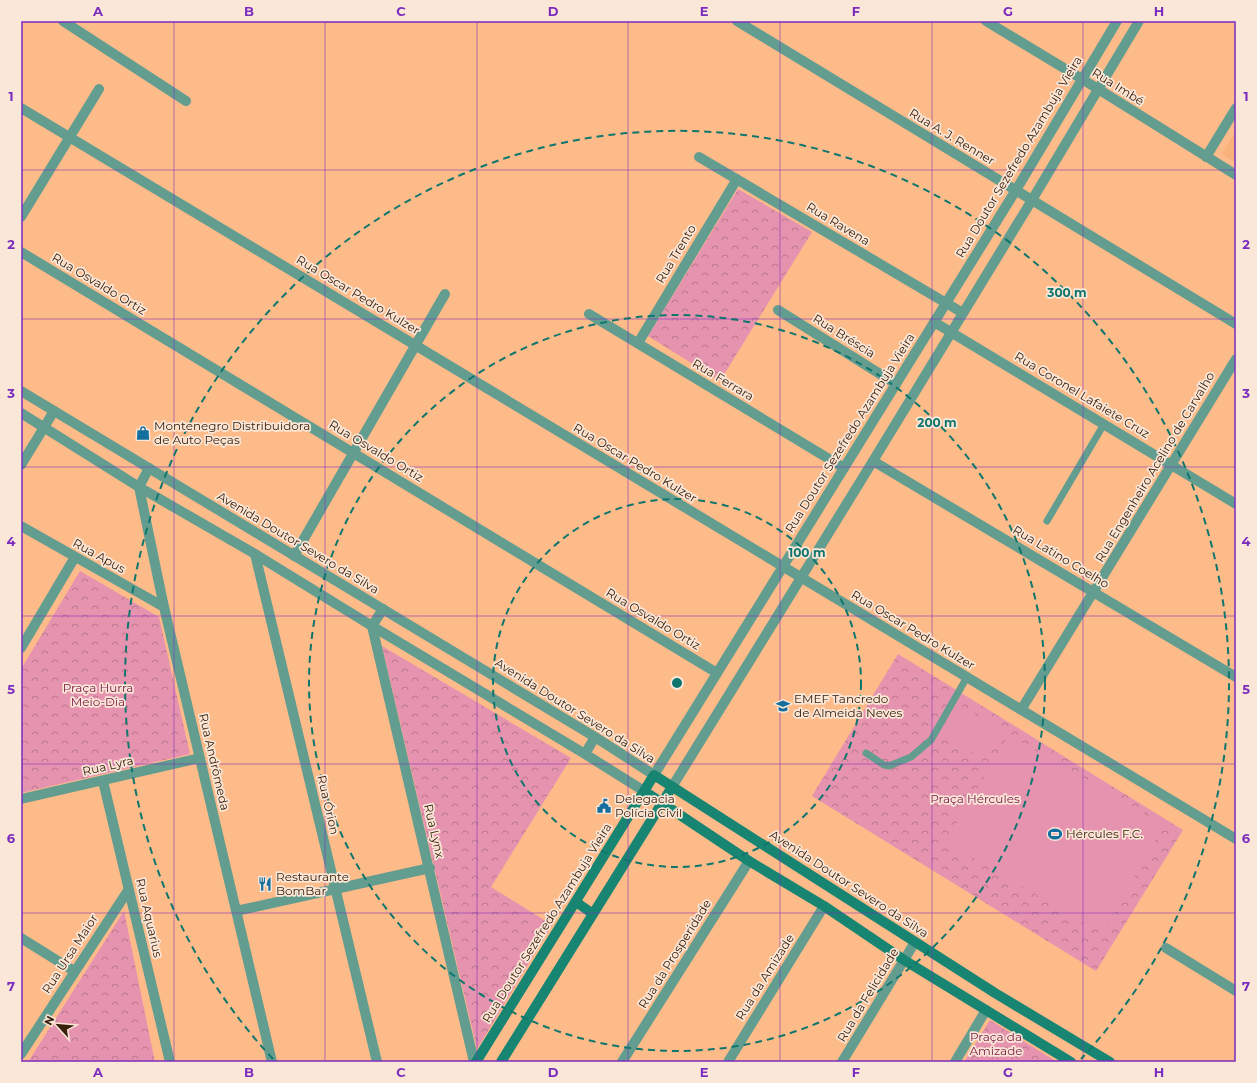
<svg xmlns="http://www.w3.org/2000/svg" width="1257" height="1083" font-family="Montserrat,sans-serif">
<defs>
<pattern id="park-crowns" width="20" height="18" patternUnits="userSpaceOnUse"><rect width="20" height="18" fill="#e693af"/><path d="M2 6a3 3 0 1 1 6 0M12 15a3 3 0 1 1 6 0" fill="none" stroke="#bb788d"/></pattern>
</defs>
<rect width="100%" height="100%" fill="#fcbb89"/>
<path fill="#f8b17a" d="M1236,130V163L1222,154Z"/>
<path fill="url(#park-crowns)" d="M738,189L812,232L720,381L648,336Z
M80,571L159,617L190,754L21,793V669Z
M382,646L571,758L491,887L552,925L477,1049Z
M898,654L1183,830L1096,971L812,796Z
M124,911L155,1062H28Z
M990,1020L1057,1062H964Z"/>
<path fill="#e693af" d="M958,704L1002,731L984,759L940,732Z
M1009,735L1164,825L1102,933L946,842Z"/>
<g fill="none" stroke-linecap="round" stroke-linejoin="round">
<path stroke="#639d90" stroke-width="7" d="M1047,521L1104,424
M866,753L884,765L889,766L911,757L931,740L967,677"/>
<path stroke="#639d90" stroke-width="10" d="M63,21L186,101
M986,21L1082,79L1236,175
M21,108L1236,839
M699,157L963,313
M1206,157L1236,108
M21,217L99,89
M21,252L717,673
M778,310L896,384
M589,314L844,468
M934,322L1236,504
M638,343L737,179
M873,461L1236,677
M21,465L54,411
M149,468L139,487L164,607L272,1062
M21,526L164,607
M255,554L377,1062
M294,556L445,294
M383,609L372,626L474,1062
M21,648L75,557
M1021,710L1236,359
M103,781L170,1062
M21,799L200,758
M236,911L430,868
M21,938L74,971
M1166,948L1236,991
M21,1054L129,889
M622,1062L749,861
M728,1062L824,906
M842,1062L915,942
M955,1062L986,1010"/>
<path stroke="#639d90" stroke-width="10" d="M737,21L1236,324
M21,391L595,737L654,775L1016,190L1117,21
M21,413L139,487L255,554L372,626L585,754L644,791
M585,754L595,737
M672,787L873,461L1032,200L1139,21"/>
<path stroke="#188573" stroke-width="10" d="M644,791L749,861L824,906L904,960L1071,1062
M576,902L593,914
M476,1062L654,775L995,993L1110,1062
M501,1062L672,787"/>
</g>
<path fill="none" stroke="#7b2cbf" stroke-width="1" stroke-opacity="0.55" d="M174,21V1062M325,21V1062M477,21V1062M628,21V1062M780,21V1062M932,21V1062M1083,21V1062M21,170H1236M21,319H1236M21,467H1236M21,616H1236M21,764H1236M21,913H1236"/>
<g fill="none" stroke="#0f766e" stroke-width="2" stroke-dasharray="7 5">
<circle cx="677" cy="683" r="184"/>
<circle cx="677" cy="683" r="368"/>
<path d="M273 1059A552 552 0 1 1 1081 1059"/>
</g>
<defs>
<symbol id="shop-bare" viewBox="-9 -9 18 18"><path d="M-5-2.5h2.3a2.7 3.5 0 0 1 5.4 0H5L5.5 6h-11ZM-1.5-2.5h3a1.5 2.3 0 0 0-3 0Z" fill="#146f9e" stroke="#fbe7d8" stroke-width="2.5" paint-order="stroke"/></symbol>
<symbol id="school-bare" viewBox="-9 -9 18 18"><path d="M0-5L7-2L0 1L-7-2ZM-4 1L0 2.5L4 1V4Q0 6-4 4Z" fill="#146f9e" stroke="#fbe7d8" stroke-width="2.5" paint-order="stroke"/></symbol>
<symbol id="civic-bare" viewBox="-9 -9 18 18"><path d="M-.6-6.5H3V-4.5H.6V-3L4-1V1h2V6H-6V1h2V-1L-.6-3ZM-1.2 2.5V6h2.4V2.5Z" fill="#146f9e" stroke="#fbe7d8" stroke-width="2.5" paint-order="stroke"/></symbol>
<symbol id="stadium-bare" viewBox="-9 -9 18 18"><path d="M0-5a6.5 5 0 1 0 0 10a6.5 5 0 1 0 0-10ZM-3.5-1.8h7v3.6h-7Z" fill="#146f9e" stroke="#fbe7d8" stroke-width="2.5" paint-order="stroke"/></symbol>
<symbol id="restaurant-bare" viewBox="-9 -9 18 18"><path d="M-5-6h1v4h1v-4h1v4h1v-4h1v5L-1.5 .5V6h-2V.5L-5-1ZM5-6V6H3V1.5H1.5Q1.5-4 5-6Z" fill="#146f9e" stroke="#fbe7d8" stroke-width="2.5" paint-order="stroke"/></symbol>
</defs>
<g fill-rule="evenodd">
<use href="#shop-bare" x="133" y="423" width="20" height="20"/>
<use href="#school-bare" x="773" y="696" width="20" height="20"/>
<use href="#civic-bare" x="594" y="796" width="20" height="20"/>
<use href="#stadium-bare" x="1045" y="824" width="20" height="20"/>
<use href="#restaurant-bare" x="255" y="874" width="20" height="20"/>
</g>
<g text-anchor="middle" stroke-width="3.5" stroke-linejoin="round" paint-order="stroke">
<g font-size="12" fill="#3a210d" stroke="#fbe7d8">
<text transform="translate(1118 87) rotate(32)" y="4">Rua Imbé</text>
<text transform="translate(952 137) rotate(31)" y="4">Rua A. J. Renner</text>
<text transform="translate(1019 157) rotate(-59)" y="4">Rua Doutor Sezefredo Azambuja Vieira</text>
<text transform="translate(838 224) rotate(31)" y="4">Rua Ravena</text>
<text transform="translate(676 254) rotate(-59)" y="4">Rua Trento</text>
<text transform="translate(99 284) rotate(31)" y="4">Rua Osvaldo Ortiz</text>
<text transform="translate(358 295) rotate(31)" y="4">Rua Oscar Pedro Kulzer</text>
<text transform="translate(844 336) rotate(32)" y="4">Rua Bréscia</text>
<text transform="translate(723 380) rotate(31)" y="4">Rua Ferrara</text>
<text transform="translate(1082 395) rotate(31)" y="4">Rua Coronel Lafaiete Cruz</text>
<text transform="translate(850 433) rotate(-58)" y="4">Rua Doutor Sezefredo Azambuja Vieira</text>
<text transform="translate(376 451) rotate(31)" y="4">Rua Osvaldo Ortiz</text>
<text transform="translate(635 463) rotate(31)" y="4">Rua Oscar Pedro Kulzer</text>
<text transform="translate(1155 467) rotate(-59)" y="4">Rua Engenheiro Acelino de Carvalho</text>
<text transform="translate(298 543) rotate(31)" y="4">Avenida Doutor Severo da Silva</text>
<text transform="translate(99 556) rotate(29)" y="4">Rua Apus</text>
<text transform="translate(1061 557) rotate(31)" y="4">Rua Latino Coelho</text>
<text transform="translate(653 619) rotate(31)" y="4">Rua Osvaldo Ortiz</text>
<text transform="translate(913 630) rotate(31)" y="4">Rua Oscar Pedro Kulzer</text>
<text transform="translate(575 711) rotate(32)" y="4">Avenida Doutor Severo da Silva</text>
<text transform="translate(214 762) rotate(77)" y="4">Rua Andrômeda</text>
<text transform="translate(108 766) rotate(-13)" y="4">Rua Lyra</text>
<text transform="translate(328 805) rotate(77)" y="4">Rua Órion</text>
<text transform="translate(434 831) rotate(77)" y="4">Rua Lynx</text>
<text transform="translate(849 884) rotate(33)" y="4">Avenida Doutor Severo da Silva</text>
<text transform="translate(149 918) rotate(77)" y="4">Rua Aquarius</text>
<text transform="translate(547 923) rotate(-58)" y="4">Rua Doutor Sezefredo Azambuja Vieira</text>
<text transform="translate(70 954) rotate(-57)" y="4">Rua Ursa Maior</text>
<text transform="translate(675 954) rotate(-58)" y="4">Rua da Prosperidade</text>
<text transform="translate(765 977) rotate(-58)" y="4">Rua da Amizade</text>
<text transform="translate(868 995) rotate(-59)" y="4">Rua da Felicidade</text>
</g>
<g font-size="12" fill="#3a210d" stroke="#fbe7d8" text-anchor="start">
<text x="154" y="430">Montenegro Distribuidora<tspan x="154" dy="14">de Auto Peças</tspan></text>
<text x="794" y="703">EMEF Tancredo<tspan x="794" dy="14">de Almeida Neves</tspan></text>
<text x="615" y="803">Delegacia<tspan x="615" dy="14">Polícia Civil</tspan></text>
<text x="1066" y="838">Hércules F.C.</text>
<text x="276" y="881">Restaurante<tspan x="276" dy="14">BomBar</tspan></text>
</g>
<g font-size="12" fill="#781543" stroke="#fbe7d8">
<text x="98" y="692">Praça Hurra<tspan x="98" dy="14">Meio-Dia</tspan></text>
<text x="975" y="803">Praça Hércules</text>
<text x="996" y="1041">Praça da<tspan x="996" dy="14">Amizade</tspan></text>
</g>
</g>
<circle cx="677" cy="683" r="6" fill="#0f766e" stroke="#fbe7d8" stroke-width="2"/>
<g font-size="12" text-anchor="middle" font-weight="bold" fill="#0f766e" stroke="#fbe7d8" stroke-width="3.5" stroke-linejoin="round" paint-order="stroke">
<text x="1067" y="297">300 m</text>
<text x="937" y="427">200 m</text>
<text x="807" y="557">100 m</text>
</g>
<rect width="1257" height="1083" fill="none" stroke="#fbe7d8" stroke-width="44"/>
<g transform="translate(58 1025) rotate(297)" stroke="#fbe7d8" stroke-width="3" paint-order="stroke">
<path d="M0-3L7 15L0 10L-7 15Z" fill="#3a210d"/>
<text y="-6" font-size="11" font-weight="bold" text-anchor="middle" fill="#3a210d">N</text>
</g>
<rect x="22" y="22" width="1213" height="1039" fill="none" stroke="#7b2cbf" stroke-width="1.5"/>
<g font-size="13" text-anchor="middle" font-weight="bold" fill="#7b2cbf">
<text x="98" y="16">A</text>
<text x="249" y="16">B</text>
<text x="401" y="16">C</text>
<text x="553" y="16">D</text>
<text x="704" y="16">E</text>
<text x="856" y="16">F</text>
<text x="1008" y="16">G</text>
<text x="1159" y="16">H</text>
<text x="11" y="101">1</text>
<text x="1246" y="101">1</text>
<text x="11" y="249">2</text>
<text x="1246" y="249">2</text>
<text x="11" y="398">3</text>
<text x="1246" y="398">3</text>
<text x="11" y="546">4</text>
<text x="1246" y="546">4</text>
<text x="11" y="694">5</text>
<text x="1246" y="694">5</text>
<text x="11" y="843">6</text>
<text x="1246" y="843">6</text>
<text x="11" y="991">7</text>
<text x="1246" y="991">7</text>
<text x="98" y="1077">A</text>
<text x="249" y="1077">B</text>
<text x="401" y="1077">C</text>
<text x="553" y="1077">D</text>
<text x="704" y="1077">E</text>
<text x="856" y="1077">F</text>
<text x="1008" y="1077">G</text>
<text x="1159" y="1077">H</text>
</g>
</svg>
